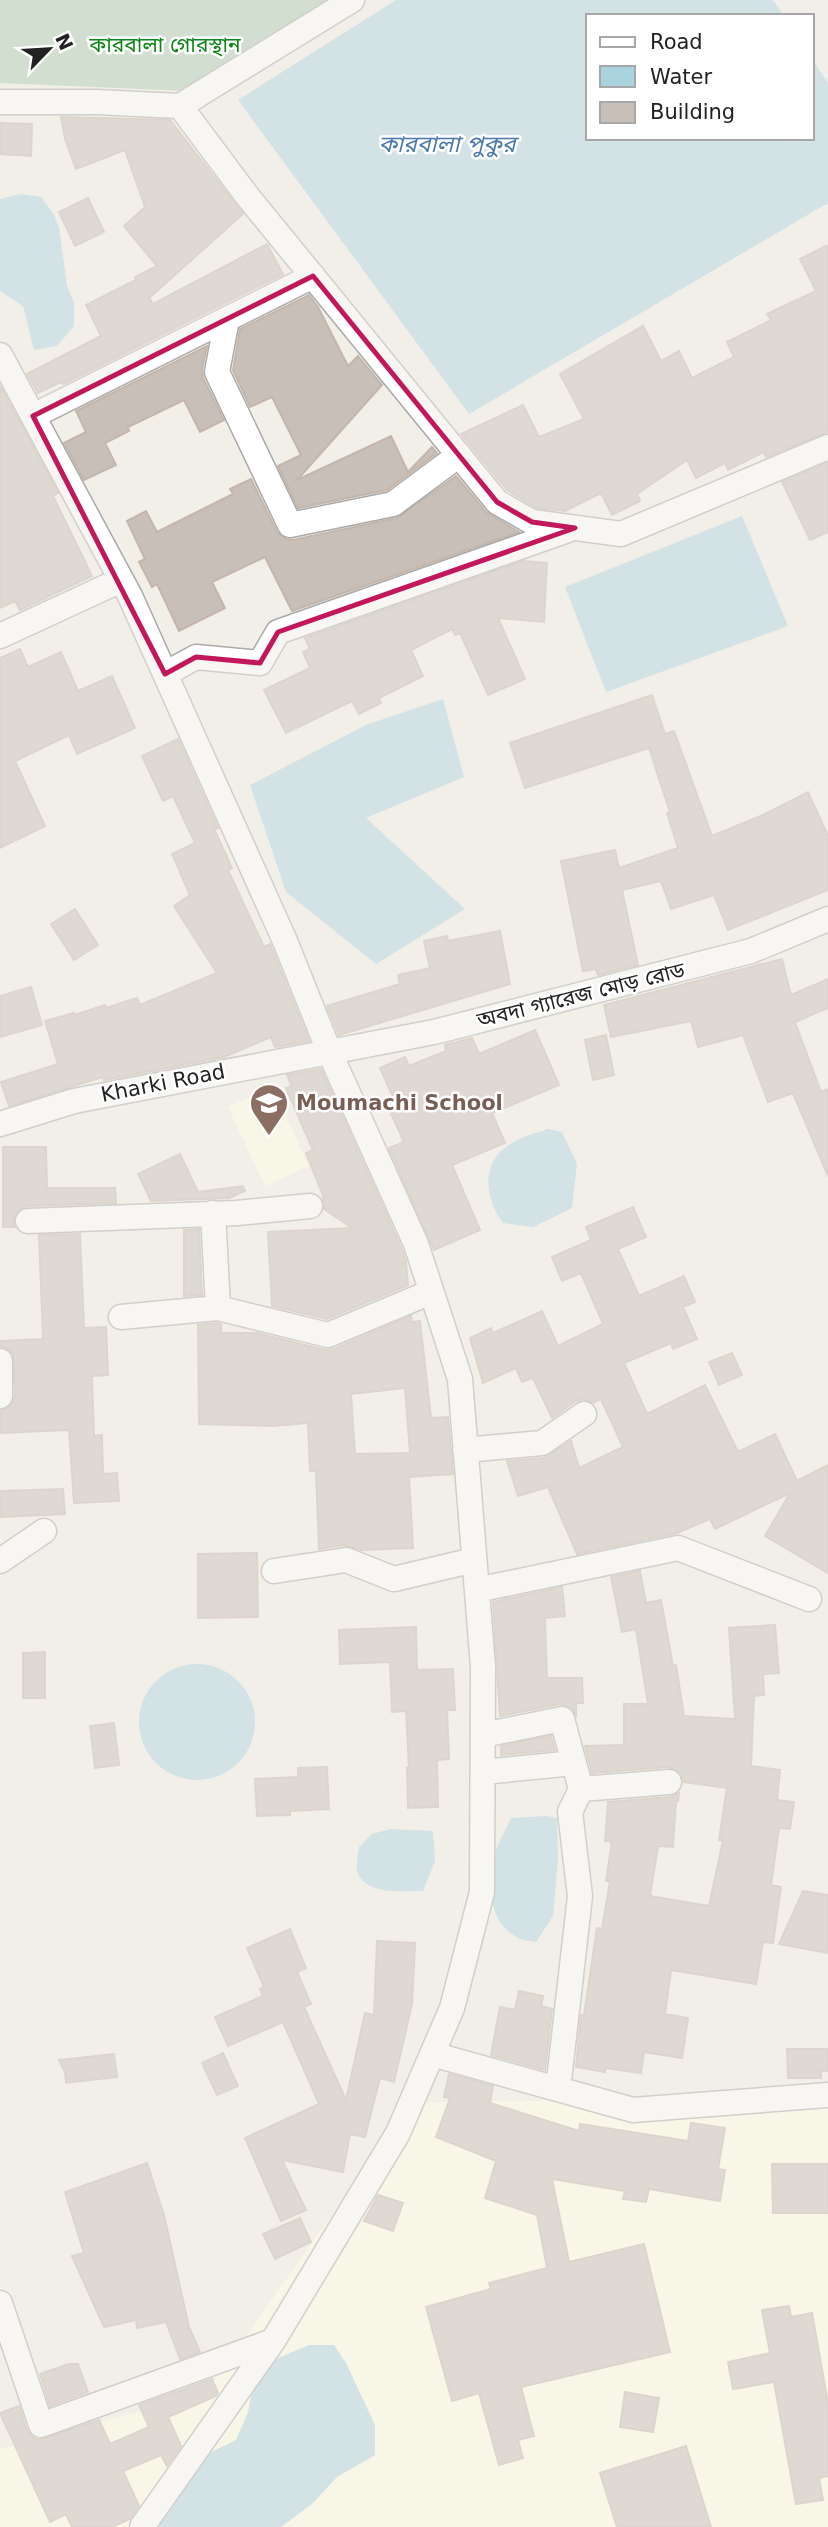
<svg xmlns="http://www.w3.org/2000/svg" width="828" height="2527" font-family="'DejaVu Sans','Noto Sans Bengali',sans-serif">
<rect width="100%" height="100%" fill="#f2efe9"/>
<path fill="#ffffe5" d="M272,1087L309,1166L265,1186L228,1107Z
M828,2095V2527H0V2449L205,2394L411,2103Z"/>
<path fill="#aacbaf" d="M0,0H330L186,91L0,83Z"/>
<path fill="#aad3df" d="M396,0H773L784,16H588V138H812V59L828,83V203L469,414L238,100Z
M21,194L41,197L53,213L59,227L67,286L74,303V326L57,346L34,350L23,306L0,291V199Z
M742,516L788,626L606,692L565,587Z
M443,699L464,777L366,818L465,909L376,964L286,892L250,785L366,725Z
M548,1129L562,1132L577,1164L572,1208L533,1227L503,1223C484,1197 480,1161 512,1143C523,1136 537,1133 548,1129Z
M139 1722a58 58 0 1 1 116 0a58 58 0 1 1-116 0Z
M546,1816L557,1818L558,1859L553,1916L536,1942C529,1941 521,1940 515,1936C488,1921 486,1879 495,1853C499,1841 506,1830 511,1818Z
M391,1829L433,1831L435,1861L423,1891C402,1891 364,1896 357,1870C356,1863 358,1854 359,1847L372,1834Z
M309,2345H334L346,2363L375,2425V2455L337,2477L312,2504L281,2527H153L209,2453L236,2440L248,2412L254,2381L278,2358Z"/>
<path fill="#c7bfb8" stroke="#c4b6ab" stroke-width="2" fill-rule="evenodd" d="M61,117L170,120L243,214L149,298L153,304L267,244L283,274L63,384L61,382L38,393L27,374L101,336L86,305L136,280L135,277L157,266L124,226L145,207L125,150L76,169L65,139Z
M0,123L32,124L31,156L0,154Z
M88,198L104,232L75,246L59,212Z
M828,245V432L766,457L764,452L728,470L725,463L696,478L687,460L637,494L640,501L612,515L601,493L565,511L537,508L507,490L461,434L523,405L539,437L584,419L560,374L643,326L661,361L679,351L692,378L734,357L727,342L771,320L767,314L816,291L800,259Z
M309,295L318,307L348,366L358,356L382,385L297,480L391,436L408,472L432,447L437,453L387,490L298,508L278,466L301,455L272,397L250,407L233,370L240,329Z
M207,346L202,369L203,378L224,420L200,432L184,400L128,427L129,431L105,443L116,465L84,480L64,443L86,432L76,411Z
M0,386L58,493L53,496L92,576L20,610L15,601L0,608Z
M828,463V532L810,540L782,482Z
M456,476L486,512L519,532L292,611L265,557L212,582L225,608L179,631L157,584L152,587L139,562L145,559L127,521L146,511L157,532L233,494L230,489L251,479L277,532L286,539L293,540L397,518Z
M523,561L547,563L544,622L498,618L525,679L488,695L460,633L455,635L452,629L411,650L423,676L379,698L381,703L359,714L352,701L286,733L264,690L310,668L303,652L310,649L305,638Z
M20,649L28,667L61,652L78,691L112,676L135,728L77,754L69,735L15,761L45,826L0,848V658Z
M652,695L665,734L674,731L712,836L763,815L808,792L828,836V890L728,930L714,895L671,909L661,881L622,890L638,965L598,975L596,969L583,971L561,861L615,850L619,868L678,848L667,813L670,812L649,748L525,788L510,743Z
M178,739L218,828L214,829L232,868L228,870L264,947L270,944L309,1041L275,1047L271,1037L224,1057L104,1080L103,1077L9,1106L1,1082L58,1064L45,1021L74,1013L75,1015L105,1005L106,1008L137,998L140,1005L217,973L174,906L190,895L172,854L195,843L173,796L163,801L142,756Z
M75,909L98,945L74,960L51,924Z
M500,931L510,984L339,1035L327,1006L400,984L398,975L430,968L424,941L447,936L448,941Z
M782,959L791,995L828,979V1008L795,1022L821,1092L828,1089V1176L793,1093L768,1102L743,1035L698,1047L691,1021L611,1037L604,1005Z
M31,987L42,1025L0,1037V996Z
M535,1030L559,1085L492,1113L505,1143L452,1165L480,1230L434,1250L389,1148L404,1142L389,1109L397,1106L380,1068L405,1057L409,1066L446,1051L445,1045L472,1038L479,1054Z
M606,1035L614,1075L593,1080L585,1040Z
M321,1069L402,1249L406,1262L408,1285L327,1319L272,1306L268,1232L352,1228L324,1209L323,1198H324L306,1153L313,1150L286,1088L292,1086L287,1075Z
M3,1147H46L47,1188H115L116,1203L27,1206L15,1214L13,1221L15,1227H3Z
M180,1154L198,1192L243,1186L245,1191L229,1198L151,1201L138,1174Z
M633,1207L646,1237L618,1249L639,1296L684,1276L695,1302L683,1307L697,1339L673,1349L671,1343L624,1363L647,1414L705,1385L738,1452L775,1434L797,1481L828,1465V1573L765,1536L790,1493L715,1529L710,1519L677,1533L577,1554L548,1487L518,1496L507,1461L544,1458L571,1441L579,1468L623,1447L601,1399L593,1403L583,1399L576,1401L552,1418L533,1378L522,1382L516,1368L483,1383L470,1338L491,1328L493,1333L542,1311L558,1346L603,1324L581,1273L562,1281L552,1257L591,1240L586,1227Z
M199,1229L202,1295L184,1296V1230Z
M80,1234L84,1328L106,1327L108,1375L92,1376L94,1436L102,1435L103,1474L117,1473L119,1501L74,1503L69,1430L0,1433V1411L8,1408L13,1403L15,1396L13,1354L8,1349L0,1346V1341L43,1339L39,1235Z
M411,1316L412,1322L420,1321L431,1418L448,1417L453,1474L409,1477L413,1548L361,1550L344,1545L319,1549L316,1471H310L308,1423L273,1426L199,1424L198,1325L217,1323L221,1324V1333H257L325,1350L334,1349ZM405,1388L410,1453L355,1454L351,1394Z
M732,1353L742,1375L719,1385L709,1362Z
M63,1489L65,1514L0,1517V1491Z
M257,1553L258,1617L198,1618V1554Z
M640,1571L646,1603L661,1600L673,1666L676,1665L684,1716L735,1719L729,1628L775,1625L779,1673L763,1674L764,1695L754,1696L751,1766L780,1770L777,1800L794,1802L790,1829L779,1828L771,1885L781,1887L773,1943L763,1942L756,1984L671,1970L665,2014L688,2018L682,2058L644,2052L641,2073L605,2068V2072L576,2067L581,2015H584L597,1928L602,1929L610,1881H606L612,1842L605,1841L608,1802L670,1797L679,1793L678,1801H676L673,1847L658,1846L650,1896L709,1906L723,1841L719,1840L727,1788L684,1782L681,1773L668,1767L592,1773L585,1746L624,1745V1704H648L636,1629L622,1632L611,1577Z
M562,1587L565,1616L545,1618L547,1678H582L583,1703H576V1715L572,1708L560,1704L500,1716L493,1602Z
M416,1627L417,1670L453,1669L455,1710H447L449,1759L437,1760L438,1807L408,1808L407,1768H409L406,1711L392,1712L390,1662L340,1664L339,1630Z
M45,1652V1698H23V1653Z
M114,1723L119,1765L95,1768L90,1726Z
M551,1736L555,1750L501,1755V1746Z
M327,1767L329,1809L290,1811V1815L257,1816L255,1779L298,1777V1768Z
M803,1891L828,1895V1953L779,1944Z
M290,1929L306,1968L297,1972L311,2004L304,2007L346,2100L365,2013L374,2015L377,1941L415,1943L412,2004L394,2082L380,2078L365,2137L350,2134L343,2172L282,2160L306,2210L281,2221L245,2138L319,2104L283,2022L228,2046L215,2017L263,1996L260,1989L264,1987L247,1948Z
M519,1991L543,1996L541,2006L552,2009L545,2070L491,2055L500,2007L515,2010Z
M787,2049H828V2071H821V2078H788Z
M223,2053L238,2086L217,2095L202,2063Z
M114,2054L117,2077L66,2083L65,2072L59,2060Z
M449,2074L493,2086L490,2103L579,2131L580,2124L688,2141L691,2123L725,2128L718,2169L725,2170L720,2201L649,2189L646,2202L623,2199L625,2191L552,2179L569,2262L644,2244L670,2352L521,2387L534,2436L518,2440L523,2458L499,2465L479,2393L452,2401L426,2307L491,2289L489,2283L547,2268L537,2215L485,2198L496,2161L436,2137L450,2098L444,2097Z
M147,2163L164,2215L189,2327L200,2352L180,2359L166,2322L137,2328L136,2320L104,2327L72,2256L84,2253L65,2192Z
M772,2164H828V2213H773Z
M378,2195L403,2203L393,2231L364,2221Z
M300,2218L311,2242L275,2259L263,2234Z
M789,2306L791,2317L812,2313L828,2403V2476L819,2478L823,2500L796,2504L774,2382L733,2389L728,2362L770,2353L762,2310Z
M69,2364H78L88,2392L50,2406L40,2374Z
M212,2379L218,2393L216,2396L168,2417L181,2446L167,2466L161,2455L123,2471L139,2506L130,2519L112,2527H72L66,2514L50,2522L0,2413L19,2406L27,2430L32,2437L39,2440L99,2420L110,2444L149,2427L139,2405Z
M625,2392L659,2398L653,2432L620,2427Z
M686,2446L711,2527H617L600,2473Z"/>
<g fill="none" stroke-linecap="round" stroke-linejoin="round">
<defs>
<path id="minor" d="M0,102H96L180,106L248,197L497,502L532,522L621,534L828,447
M180,106L352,0
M227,319L217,372L290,525L393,504L459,455
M0,355L130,596L285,941L329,1051L416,1244L460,1379L483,1667L482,1892L452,2008L398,2133L273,2341L142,2527
M33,416L313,276
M0,636L121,580
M165,674L196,657L260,663L278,632L568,530
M0,1124L74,1101L434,1032L751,951L828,919
M213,1213L218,1308
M28,1221L237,1213L310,1206
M121,1317L218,1308L328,1335L431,1292
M0,1361V1396
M465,1450L542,1443L584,1414
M0,1561L44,1531
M274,1571L346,1560L394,1579L474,1560
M477,1590L678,1548L809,1599
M483,1735L562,1719L581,1789
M483,1772L574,1763
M432,2054L633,2110L828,2095
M558,2089L580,1896L570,1812L581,1789L669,1782
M0,2303L41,2425L273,2341"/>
</defs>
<use href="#minor" stroke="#a9a9a9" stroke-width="27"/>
<use href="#minor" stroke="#fff" stroke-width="24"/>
</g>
<path d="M0 0H828V2527H0ZM313,276L497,502L532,522L575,528L278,632L260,663L196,657L165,674L33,416Z" fill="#f2efe9" fill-opacity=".55" fill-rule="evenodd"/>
<path fill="none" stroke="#c2185b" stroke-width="5" stroke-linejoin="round" d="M313,276L497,502L532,522L575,528L278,632L260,663L196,657L165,674L33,416Z"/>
<defs>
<symbol id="school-pin" viewBox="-11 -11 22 30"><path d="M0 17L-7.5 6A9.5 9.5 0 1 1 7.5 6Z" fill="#8d6e63" stroke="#fff"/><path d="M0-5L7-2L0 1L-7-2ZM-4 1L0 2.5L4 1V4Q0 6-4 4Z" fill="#fff"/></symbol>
</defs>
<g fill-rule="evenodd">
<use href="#school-pin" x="247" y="1081" width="44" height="60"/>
</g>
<g text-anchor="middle" stroke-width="5" stroke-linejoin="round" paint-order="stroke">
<g font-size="21" fill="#0c8416" stroke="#fff">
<text x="165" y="52">কারবালা গোরস্থান</text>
</g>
<g font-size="21" fill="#222" stroke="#fff">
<text transform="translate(581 995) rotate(-14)" y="7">অবদা গ্যারেজ মোড় রোড</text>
<text transform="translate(163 1083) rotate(-11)" y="7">Kharki Road</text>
</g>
<g font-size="21" font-weight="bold" fill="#785e54" stroke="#fff" text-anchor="start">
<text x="296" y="1110">Moumachi School</text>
</g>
<g font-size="23" font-style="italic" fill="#4a7aab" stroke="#fff">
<text x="447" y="152">কারবালা পুকুর</text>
</g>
</g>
<rect x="586" y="14" width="228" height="126" fill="#ffffff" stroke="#a7a7a7" stroke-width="2"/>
<rect x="600" y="37" width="35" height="10" fill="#ffffff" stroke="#a7a7a7" stroke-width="2"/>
<text x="650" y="49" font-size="21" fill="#222222">Road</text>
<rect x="600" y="66" width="35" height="21" fill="#aad3df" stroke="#a7a7a7" stroke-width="2"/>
<text x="650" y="84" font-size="21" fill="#222222">Water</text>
<rect x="600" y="102" width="35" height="21" fill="#c7bfb8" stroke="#a7a7a7" stroke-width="2"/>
<text x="650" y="119" font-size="21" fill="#222222">Building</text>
<g transform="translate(49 49) rotate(65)" stroke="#ffffff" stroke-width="5" paint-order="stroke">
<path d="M0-5L12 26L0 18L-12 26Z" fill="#222222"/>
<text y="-10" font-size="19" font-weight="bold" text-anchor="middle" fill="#222222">N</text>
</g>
</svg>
